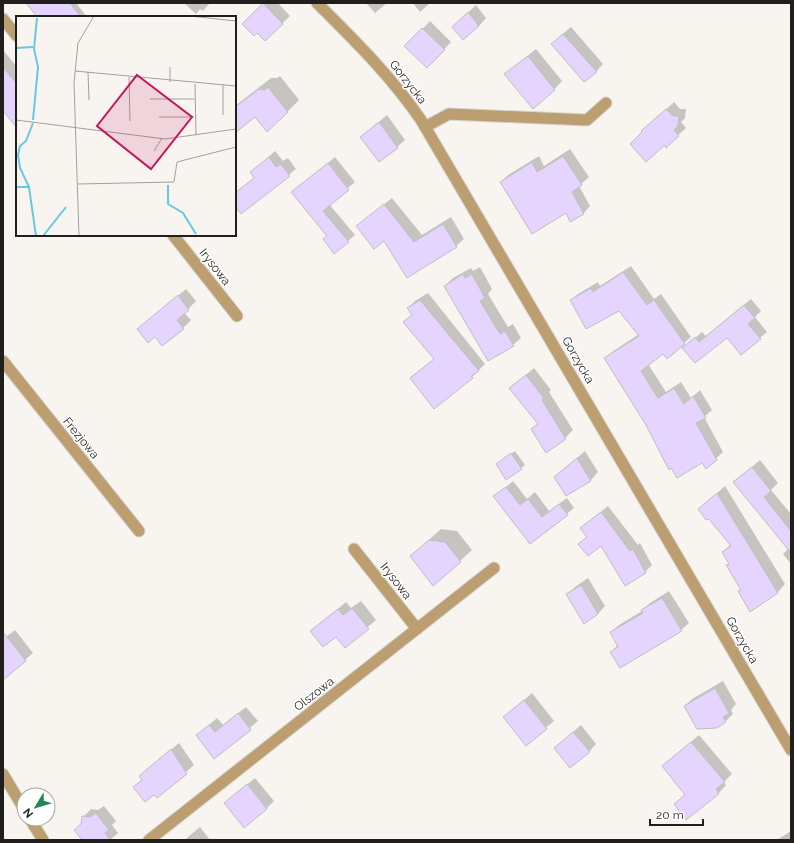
<svg xmlns="http://www.w3.org/2000/svg" width="794" height="843" font-family="Raleway,sans-serif">
<rect width="100%" height="100%" fill="#f8f5f1"/>
<path fill="#0003" d="M27,3H76L87,17H39Z
M184,3H210L203,11L200,9L196,14Z
M265,3H278L290,16L265,40L257,32L244,24Z
M366,3H387L375,13Z
M413,3H430L420,12Z
M476,5L486,18L479,26L461,19Z
M430,21L451,42L427,67L406,46Z
M571,27L603,64L596,72L560,36Z
M536,49L562,81L551,93L505,74Z
M3,50L17,67V127L3,109Z
M280,76L299,100L277,122L256,116L235,132V106L271,78H277Z
M674,102L680,109H686L685,118L681,122L686,128L666,146L642,131Z
M387,115L405,140L397,147L361,137Z
M570,149L589,177L579,186L590,206L583,214L566,212L501,182L508,175L539,156L544,166Z
M275,151L283,161L288,158L296,169L241,212L235,205V193L255,177L251,172Z
M335,157L355,182L329,204L355,235L348,241L327,236L293,192Z
M392,198L422,235L451,217L464,239L456,246L384,240L357,226Z
M631,266L654,299L661,294L691,337L684,343L663,353L648,364L666,392L681,382L691,398L700,390L712,410L704,417L723,452L706,468L702,462L646,425L605,358L612,352L639,334L619,309L571,300L578,294L598,282L600,286Z
M480,267L492,289L488,294L508,327L513,324L521,338L513,345L489,360L445,286L453,278L471,268L473,271Z
M186,289L196,301L184,313L191,320L183,328L162,345L155,336L138,329Z
M428,293L485,364L472,377L435,407L411,378L435,358L404,322L413,314L408,308L415,301Z
M751,299L761,311L755,317L767,332L760,338L727,336L684,348L702,332L706,336Z
M534,368L551,390L549,392L573,430L565,438L532,429L538,423L510,388Z
M515,451L525,465L521,468L497,464Z
M585,451L598,472L591,480L566,495L555,477Z
M760,460L778,483L771,490L791,514V532L734,482Z
M513,481L527,499L535,492L549,511L567,498L574,508L531,543L495,496Z
M725,486L785,584L778,592L751,611L742,589L727,566L729,563L723,552L731,544L709,517L699,509Z
M608,506L638,545L640,543L652,565L645,572L602,545L580,544L587,536L581,528Z
M441,529L457,531L472,550L460,561L411,556Z
M791,546V564L783,554Z
M588,578L605,606L598,614L567,594L575,587Z
M669,591L689,623L681,630L611,652L618,645L611,632L619,625L642,611L650,603Z
M361,601L376,620L345,646L336,635L311,631L346,602L351,608Z
M15,630L33,653L3,679V639Z
M723,681L736,704L731,710L733,714L725,722L685,706L692,699Z
M532,693L554,721L526,744L504,717Z
M246,707L258,721L214,758L197,735L217,718L223,725Z
M581,725L596,744L589,752L555,748Z
M699,735L732,774L724,782L726,785L719,793L686,818L675,804L685,794L663,766Z
M179,743L194,765L157,797L143,779L148,769Z
M255,778L274,801L266,809L225,803Z
M104,806L116,821L112,825L118,833L110,840H83V817L91,809L98,810Z
M200,827L210,840H185L188,837Z
M791,831V840H777Z"/>
<path fill="#e4d4fe" stroke="#bfbec2" d="M26,3H70L81,17H37Z
M263,3L283,24L265,41L257,33L254,36L242,24Z
M468,12L479,26L463,40L452,27Z
M422,28L445,50L427,68L404,46Z
M563,34L597,72L584,82L551,44Z
M528,56L555,90L533,109L504,74Z
M3,67L17,84V128L3,111Z
M268,87L288,112L267,132L255,117L235,133V107L259,89L265,90Z
M666,109L673,116H679L678,126L674,130L679,136L666,148L665,145L646,162L630,144L642,132L641,131Z
M379,122L398,148L379,162L360,137Z
M563,156L582,185L572,192L584,214L570,222L566,213L532,234L500,182L532,162L537,172Z
M269,157L276,167L281,164L290,176L241,214L235,206V193L254,178L250,172Z
M328,163L349,190L323,211L349,242L334,254L323,239L327,236L291,192Z
M384,204L414,242L443,224L457,247L407,278L384,241L374,249L356,226Z
M623,272L647,305L654,300L685,344L667,359L663,354L641,371L658,398L674,388L684,404L693,396L706,418L696,423L717,460L706,469L702,463L677,478L671,468L669,470L646,425L604,358L639,336L619,311L586,329L570,300L591,288L593,292Z
M463,274L465,278L472,274L485,298L480,301L500,334L505,331L514,346L488,361L444,286Z
M178,295L189,310L177,320L184,329L162,346L155,337L148,343L137,329Z
M420,300L479,371L471,376L473,378L434,409L410,378L434,359L403,322L412,315L407,308Z
M744,305L755,318L748,324L761,339L741,355L727,338L695,363L682,348L695,337L699,342Z
M526,375L544,398L542,400L566,439L546,453L531,429L538,424L509,388Z
M511,453L522,469L506,480L496,464Z
M577,458L591,481L566,496L554,477Z
M752,467L771,491L764,497L791,531V553L733,482Z
M506,487L520,505L528,499L542,517L559,504L568,515L530,544L493,496Z
M717,493L778,593L750,612L738,591L741,590L726,565L729,564L722,552L731,546L709,519L706,520L698,509Z
M601,512L630,551L633,549L646,573L625,586L601,546L588,556L578,544L587,537L580,528Z
M429,540L445,542L461,562L433,586L410,556Z
M581,585L598,614L584,624L566,594Z
M662,598L682,631L620,668L610,652L618,647L610,632L643,613L641,610Z
M352,608L369,629L345,648L336,637L323,647L310,631L338,609L343,615Z
M3,632L26,661L3,680Z
M715,688L729,713L723,717L726,722L717,728L697,729L684,706Z
M524,700L547,729L526,746L503,717Z
M238,713L251,730L214,759L196,735L209,725L215,732Z
M573,732L590,752L570,768L554,748Z
M691,742L725,782L716,789L719,794L686,820L674,804L685,795L662,766Z
M171,749L187,774L157,798L154,795L145,802L133,787L142,780L139,776Z
M247,784L267,809L244,828L224,803Z
M96,813L109,830L105,833L110,840H82L74,830L81,824L82,816L90,817Z"/>
<g fill="none" stroke-linecap="round" stroke-linejoin="round">
<defs>
<path id="minor" d="M3,19L17,36
M425,127L449,114L587,120L606,103
M173,235L237,316
M3,361L139,531
M354,549L417,629
M3,774L24,809
M30,819L43,840
M149,840L494,568"/>
<path id="tertiary" d="M317,3C354,40 391,76 421,120L791,750"/>
</defs>
<use href="#minor" stroke="#d5d3cf" stroke-width="13"/>
<use href="#tertiary" stroke="#d5d3cf" stroke-width="13"/>
<use href="#minor" stroke="#bc9e70" stroke-width="11"/>
<use href="#tertiary" stroke="#bc9e70" stroke-width="11"/>
</g>
<g text-anchor="middle" stroke-width="3" stroke-linejoin="round" paint-order="stroke">
<g font-size="12" fill="#201f1e" stroke="#fff">
<text transform="translate(408 82) rotate(52)" y="4">Gorzycka</text>
<text transform="translate(215 267) rotate(52)" y="4">Irysowa</text>
<text transform="translate(578 360) rotate(60)" y="4">Gorzycka</text>
<text transform="translate(81 438) rotate(51)" y="4">Frezjowa</text>
<text transform="translate(396 581) rotate(52)" y="4">Irysowa</text>
<text transform="translate(742 640) rotate(60)" y="4">Gorzycka</text>
<text transform="translate(314 694) rotate(-38)" y="4">Olszowa</text>
</g>
</g>
<g transform="translate(16 16)">
<rect width="220" height="220" fill="#f8f5f1"/>
<path fill="none" stroke="#67c8e4" stroke-width="2" d="M0,32L17,31M17,104L22,51L18,33L21,2M17,107L10,125L4,130L2,139L4,152L13,171L20,220M152,169V188L167,197L180,218M0,171H13M27,220L50,191"/>
<path fill="none" stroke="#a29f9d" stroke-width="1" d="M174,0L220,5M154,51V66M59,55L220,70M72,56L73,84M113,61L114,105M179,68L180,119M207,69V99M134,83H178M143,101H178M0,104L149,123L220,113M138,135L146,122M62,168L158,166L161,146L220,131M63,220L58,67L62,27L78,0"/>
<path fill="#c2185b" fill-opacity="0.15" stroke="#c2185b" stroke-width="2" d="M121,59L176,101L135,153L81,110Z"/>
<rect width="220" height="220" fill="none" stroke="#201f1e" stroke-width="2"/>
</g>
<rect width="794" height="843" fill="none" stroke="#201f1e" stroke-width="8"/>
<g transform="translate(36 807) rotate(232)"><circle r="19" fill="#ffffff" stroke="#a6a5a5"/>
<path d="M0-3L7 15L0 10L-7 15Z" fill="#27835a"/>
<text y="-6" font-size="11" font-weight="bold" text-anchor="middle" fill="#201f1e">N</text>
</g>
<path d="M650 819v6h53v-6" fill="none" stroke="#201f1e" stroke-width="2"/>
<text x="656" y="819" font-size="12" fill="#201f1e" stroke="#ffffff" stroke-width="3" paint-order="stroke">20 m</text>
</svg>
